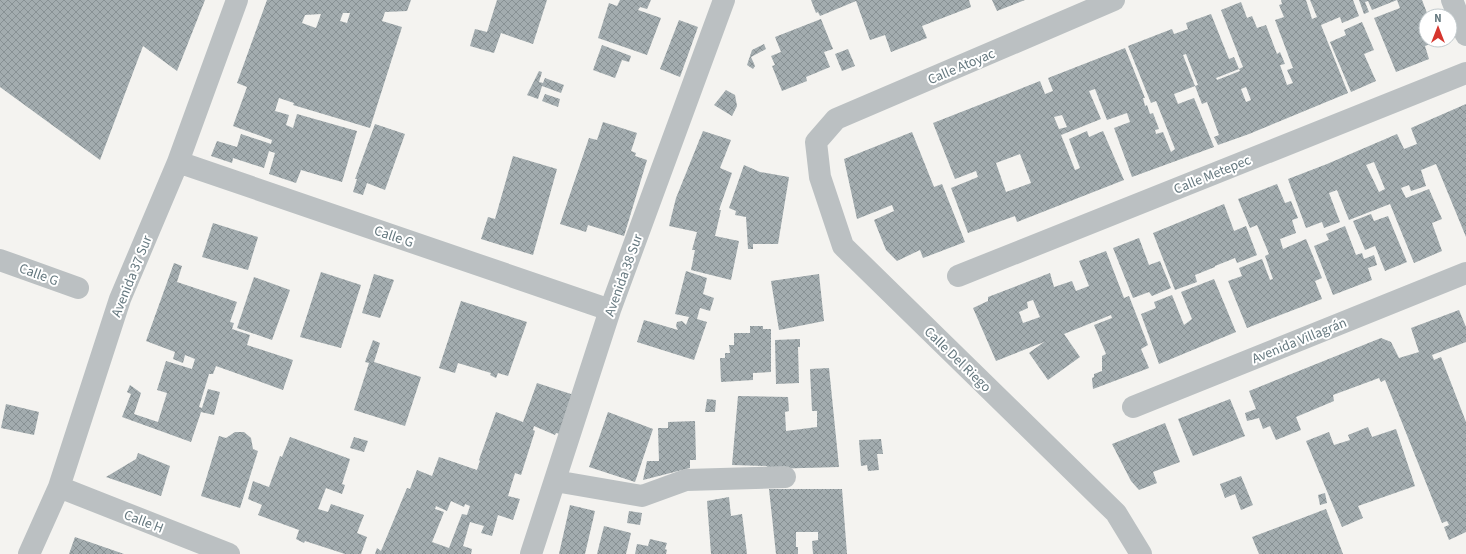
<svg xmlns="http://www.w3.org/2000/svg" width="1466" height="554" font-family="'Source Sans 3',sans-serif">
<defs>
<pattern id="building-cross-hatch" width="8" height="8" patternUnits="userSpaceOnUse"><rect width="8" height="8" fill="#a3acaf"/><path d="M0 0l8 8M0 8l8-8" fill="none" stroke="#889194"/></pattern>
</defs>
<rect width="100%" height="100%" fill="#f4f3f0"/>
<path fill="url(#building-cross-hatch)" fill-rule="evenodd" d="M0,0H205L177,71L143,46L100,160L0,87Z
M267,0H411L407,11L385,12L382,21L402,27L370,128L293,105L294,103L279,98L275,111L289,115L286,125L293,128L297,114L357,131L342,182L301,170L296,183L269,174L275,153L269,151L264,168L233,158L232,163L211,156L217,141L237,147L241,134L271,144L272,140L233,126L247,87L237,83ZM343,13H350L347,23L340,21ZM321,14L316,28L302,23L305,15Z
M497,0H547L533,44L501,33L494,53L470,46L475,29L487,32Z
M620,0H651L647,9L640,7L638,10L661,18L647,55L598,38L609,3L617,6Z
M811,0H969L971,7L922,26L927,38L891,52L885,35L870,40L856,1L820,16L818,12L816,13Z
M992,0H1025L997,11Z
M1281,0H1306L1312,19L1317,17L1310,0H1353L1359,16L1342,23L1340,17L1321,25L1348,93L1249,134L1218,145L1214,137L1219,135L1207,102L1202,104L1195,86L1198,85L1186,54L1183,55L1195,86L1174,94L1178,104L1194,98L1214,147L1132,177L1114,128L1130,122L1127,113L1107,120L1095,89L1089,91L1101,119L1061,135L1075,170L1080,168L1069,139L1087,131L1089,137L1103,131L1124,180L1017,222L1015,216L968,233L951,188L978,177L976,171L955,179L933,123L1040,81L1045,94L1053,91L1048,78L1125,48L1145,98H1143L1145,106L1147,105L1150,114L1153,113L1159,129L1155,130L1156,134L1163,132L1171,152L1175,149L1156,101L1151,103L1128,46L1172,29L1174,34L1188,29L1186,23L1211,14L1229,59L1234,57L1239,69L1216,78L1217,80L1240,71L1239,69L1243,67L1221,10L1241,2L1247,18L1252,16L1257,28L1266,25L1277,54L1280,52L1285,64L1280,65L1287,85L1293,83L1287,70L1293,68L1275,20L1284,17L1279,5L1282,4ZM1246,87L1251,100L1246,102L1241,89ZM1062,115L1067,127L1059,129L1054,117ZM1020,154L1031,183L1006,192L996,163Z
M1359,0H1422L1427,13L1425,14L1426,40H1436L1437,41L1425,46L1429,59L1396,72L1374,18L1400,8L1397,0L1372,10L1368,1L1365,2L1369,12L1364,14Z
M821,19L833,49L824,52L830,67L806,77L807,81L782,91L772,66L775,65L771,56L781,52L775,37Z
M679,20L698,27L680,77L660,69Z
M1362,22L1374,50L1364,54L1376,81L1351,92L1330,42L1346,35L1344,30Z
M764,44L766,49L751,57L755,66L753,69L747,65L752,50Z
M602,45L631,56L629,62L622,60L615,78L593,70Z
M848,49L855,66L842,71L835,54Z
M539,71L542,72L539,82L543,83L545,78L564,85L561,93L542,86L538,99L527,95Z
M726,90L735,95L737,106L732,116L714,105Z
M545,94L560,99L558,107L542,101Z
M1466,104V237L1436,164L1421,170L1426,186L1411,191L1409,185L1401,188L1406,198L1429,189L1442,219L1432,223L1442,251L1414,263L1390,204L1349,220L1337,190L1329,193L1340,222L1324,228L1322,222L1306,228L1288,179L1327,164L1397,134L1404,149L1417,144L1411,128ZM1374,162L1385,189L1379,192L1366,165Z
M603,122L637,133L631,151L636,153L635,156L647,160L624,236L588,225L586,232L560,224L589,138L597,140Z
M375,124L405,134L385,190L367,183L363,195L353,192L357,179H355Z
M703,131L731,140L720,168L732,173L719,210H721L715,236L739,241L731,280L691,270L695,250H692L697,232L669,226L676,198Z
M912,132L934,187L942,184L965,242L923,258L920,250L897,261L886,250L874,220L894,211L892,205L857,219L844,159Z
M513,156L557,169L533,255L481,239L488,217L495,219Z
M744,165L760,172L789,177L778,244H753V249H748L746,217L735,215L736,211L729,208Z
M1277,184L1285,203L1291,201L1298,218L1292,220L1296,233L1280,239L1283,249L1306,239L1322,278L1315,281L1322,299L1247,328L1228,281L1242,276L1239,268L1262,259L1270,280L1273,279L1265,256L1269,254L1257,225L1250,228L1238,199Z
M1224,204L1234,231L1246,226L1257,255L1237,263L1235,258L1215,266V267L1195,275L1197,282L1175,290L1153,233Z
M1371,214L1374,221L1388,216L1407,262L1385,271L1375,246L1365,250L1353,221Z
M213,223L258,237L248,270L202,257Z
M1345,226L1356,255L1362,253L1364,259L1374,255L1377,265L1368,268L1372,280L1333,295L1314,246L1329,240L1326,234Z
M1139,238L1149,265L1160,261L1171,288L1152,296L1149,292L1133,298L1113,248Z
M1106,251L1124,298L1129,296L1148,345L1141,349L1149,368L1093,389L1092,378L1094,377V374L1102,371V356L1106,354L1094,325L1112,318L1111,315L1064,334L1080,357L1048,380L1029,353L1044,342L996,361L973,308L988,301V297L1050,273L1054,287L1072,281L1076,291L1089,286L1079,261ZM1033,300L1040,317L1023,323L1019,312L1028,308L1027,302Z
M174,263L182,266L177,282L237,302L230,322L234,323L232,329L250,335L247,345L293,360L283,390L216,366L213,374H209L199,407L202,408L208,389L220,392L214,415L201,412L191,442L122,417L131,394L127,392L130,385L141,393L134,414L158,422L167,393L157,390L166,361L192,369L195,359L185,355L183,363L173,359L175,352L146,341Z
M686,271L707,278L703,294L714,298L710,311L700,308L697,319L707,322L694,360L637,342L644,320L678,330L676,326L677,322L682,321L686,325L689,317L675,314Z
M321,272L361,285L341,348L300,337Z
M374,274L394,280L380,318L362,313Z
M819,274L824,321L779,330L771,281Z
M254,277L290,290L272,340L237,328Z
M1214,279L1236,332L1159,364L1141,314L1156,308L1154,302L1172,295L1184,325L1192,319L1181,292Z
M461,301L527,322L508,376L498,373L496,378L490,375L491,373L458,363L455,373L439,368Z
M1459,310L1466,327V342L1432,355L1434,360L1441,357L1466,422V532L1449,540L1444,527L1449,525L1447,521L1442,523L1385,380L1381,382L1379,378L1333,395L1334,401L1296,417L1301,430L1276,440L1270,426L1263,429L1259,418L1247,421L1245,413L1256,409L1249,391L1381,338L1391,342L1399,358L1419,352L1411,328Z
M750,326H763V329H771V372L753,373V380L721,382L720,358H725V353H730L729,345H734V333H750Z
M800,339V347H798L799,383L776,384L775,340Z
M373,340L380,343L374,362L421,377L405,426L354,410L369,363L365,362Z
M829,368L839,467L768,469L767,466L732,465L738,396L788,397L789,411L785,412L786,431L817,427V411H812L810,369Z
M537,383L574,395L561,434L556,433L555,435L534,426L533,430L535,431L521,475L515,473L508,496L520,499L513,520L498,515L492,536L481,533L484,526L470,522L463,546L472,549L471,554H375L377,548L381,551L407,488L410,489L417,470L432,476L439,457L477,470L480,461L479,460L496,412L523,422ZM451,501L464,507L465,504L470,506L467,515L462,514L449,548L432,542L444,512L435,509L436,506L447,511Z
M707,399L716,400L715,412H705Z
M1230,399L1245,436L1193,456L1178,419Z
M6,404L39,412L34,435L1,428Z
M608,412L653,429L635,482L589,467Z
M695,421L696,460H690V468L643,480L647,461H659L658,428H668V422Z
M1165,423L1180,462L1153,472L1157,483L1139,490L1131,481L1112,444Z
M1368,427L1372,437L1396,429L1415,486L1358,506L1363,518L1342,527L1306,441L1329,432L1334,445L1350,440L1348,435Z
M235,432H244L251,438L253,449L258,451L240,508L201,496L219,436L226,438Z
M290,437L350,459L342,484L345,485L342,494L326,488L318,509L328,512L331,504L364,515L357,533L367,537L361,554H345L305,541L304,543L296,539L299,530L258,515L262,505L248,499L253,481L269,487L280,456L282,457Z
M354,437L368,441L364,452L350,448Z
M881,439L883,454H877L879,470L868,471L867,465L861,466L859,440Z
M138,453L170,466L161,496L106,477L136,459Z
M1241,476L1253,505L1241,510L1235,494L1225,498L1220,484Z
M769,489H842L847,554H813L812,541L818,540V532H796V547H798V554H776Z
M1325,493L1327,503L1320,505L1318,495Z
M729,497L731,516L742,514L747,554H711L707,501Z
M570,505L595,511L585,554H559Z
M1326,509L1343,554H1259L1252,537Z
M629,511L642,513L640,525L627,523Z
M604,526L631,533L626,554H597Z
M75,537L124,554H69Z
M650,539L667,543L665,549L667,550L666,554H635L637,544L648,546Z"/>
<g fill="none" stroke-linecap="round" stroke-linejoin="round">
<path stroke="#bbc0c2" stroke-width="22" d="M1114,0L836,119L816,142L820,177L843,246L1116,513L1141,554
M1452,0L1466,35
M178,162L610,310
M0,260L78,288
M958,276L1466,73
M1133,407L1466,273
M555,481L642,496L686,480L785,477
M59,487L229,554
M29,554L59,487L120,299L178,162L237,0
M531,554L610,310L724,0"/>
</g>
<g text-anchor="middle" stroke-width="4" stroke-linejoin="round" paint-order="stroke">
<g font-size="14" fill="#65787f" stroke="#fff">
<text transform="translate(961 66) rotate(-23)" y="5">Calle Atoyac</text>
<text transform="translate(1212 174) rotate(-22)" y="5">Calle Metepec</text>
<text transform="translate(394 236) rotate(19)" y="5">Calle G</text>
<text transform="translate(39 274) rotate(20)" y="5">Calle G</text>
<text transform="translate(623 275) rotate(-70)" y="5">Avenida 38 Sur</text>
<text transform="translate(131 276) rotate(-68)" y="5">Avenida 37 Sur</text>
<text transform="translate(1299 340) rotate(-22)" y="5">Avenida Villagrán</text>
<text transform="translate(958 359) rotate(44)" y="5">Calle Del Riego</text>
<text transform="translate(144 521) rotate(21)" y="5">Calle H</text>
</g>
</g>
<g transform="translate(1438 28)"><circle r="19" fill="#ffffff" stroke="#c1c9cc"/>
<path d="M0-3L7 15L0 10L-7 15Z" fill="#d6362e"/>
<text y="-6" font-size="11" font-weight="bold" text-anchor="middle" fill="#65787f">N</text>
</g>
</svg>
